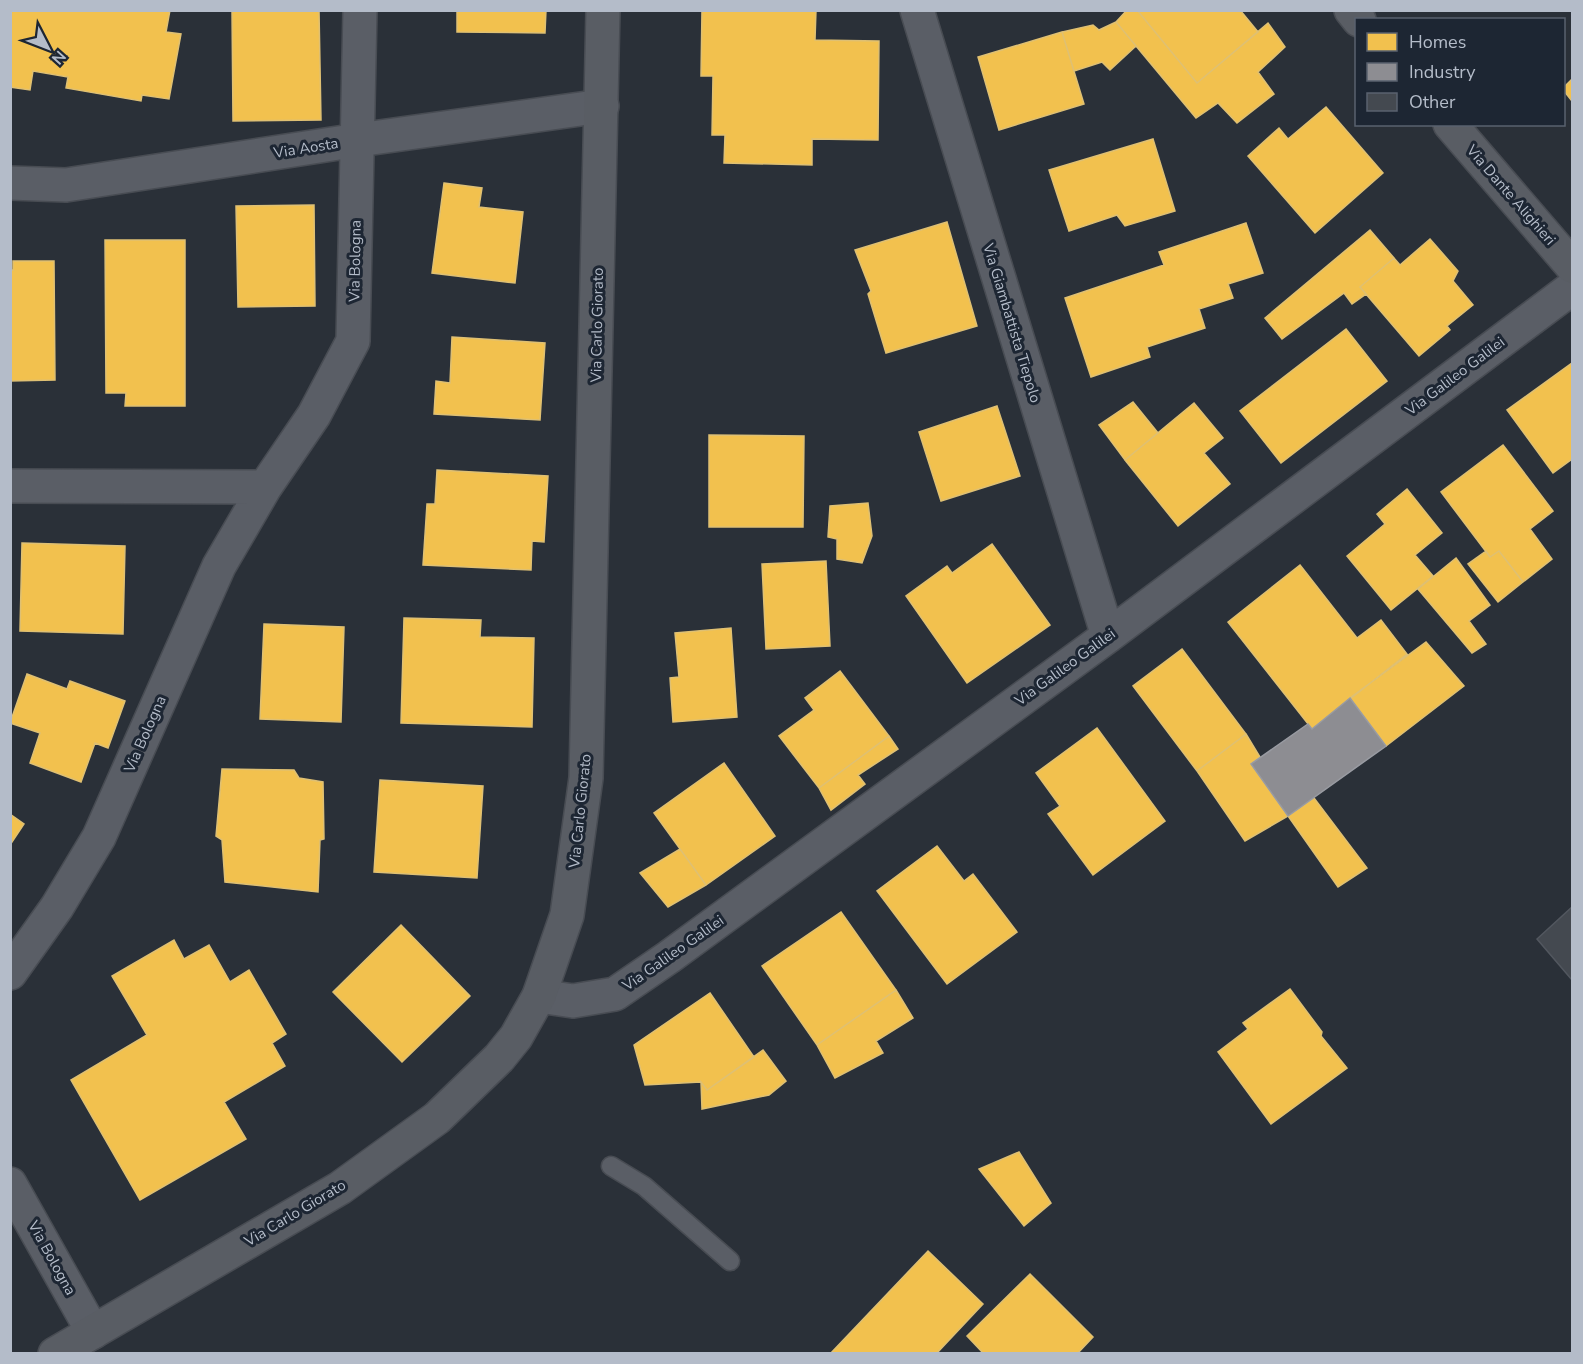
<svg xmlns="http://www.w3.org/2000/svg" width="1583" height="1364" font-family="'Nunito Sans',sans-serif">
<rect width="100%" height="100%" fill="#2a3038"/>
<path fill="#f2c14e" stroke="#dfc073" stroke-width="1.5" d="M10,10H170L166,32L181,34L169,99L142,95L141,101L66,88L68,77L33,71L30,90L10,87Z
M232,10H319L321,120L233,121Z
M457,10H546L545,33L457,32Z
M702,10H816L815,40L879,41L878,140L812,139V165L724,163L725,135H712L713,76H701Z
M1127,10H1137L1197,83L1268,23L1285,47L1258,72L1274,94L1237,123L1218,103L1196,118L1116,22Z
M1137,10H1240L1258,32L1197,83Z
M1116,22L1136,46L1110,70L1102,62L1074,71L1062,32L1093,25L1099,30Z
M1062,32L1084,104L999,130L978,57Z
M1572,79V101L1564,91V87Z
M1326,107L1383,173L1315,233L1248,156L1279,128L1288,139Z
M1153,139L1175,211L1125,226L1117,215L1069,231L1049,170Z
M444,183L482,188L479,207L523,212L515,283L432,273Z
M314,205L315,306L238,307L236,206Z
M947,222L977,326L886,353L868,294L871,291L855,250Z
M1246,223L1263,273L1228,284L1233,298L1199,309L1205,328L1147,347L1150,357L1091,377L1065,298L1164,265L1159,252Z
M1370,230L1394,258L1360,287L1366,294L1352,304L1344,293L1282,339L1265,318Z
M1430,239L1458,271L1453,281L1473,305L1447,326L1450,330L1419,356L1360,287L1394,258L1400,265Z
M105,240H185V406H125L126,393H106Z
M13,261H54L55,380L10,381V270H13Z
M1346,329L1387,381L1281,463L1240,411Z
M452,337L545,343L540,420L434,414L436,381L450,383Z
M1572,363V459L1553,473L1507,410Z
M1133,402L1158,433L1125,460L1099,425Z
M1194,403L1223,438L1204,453L1230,484L1178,526L1125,460Z
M997,406L1020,476L941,501L919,432Z
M709,435L804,436L803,527H709Z
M1503,445L1553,511L1530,529L1552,559L1523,582L1499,551L1490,557L1441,492Z
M437,470L548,476L544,542L532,541L531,570L423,565L427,504H435Z
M1407,489L1442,533L1415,555L1433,576L1391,610L1347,556L1385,524L1377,514Z
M868,503L872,536L862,563L837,559V539L828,537L830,506Z
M22,543L125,546L123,634L20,631Z
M992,544L1050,625L967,683L906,596L947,566L952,573Z
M1486,551L1490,557L1499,551L1523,582L1498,602L1468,564Z
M1456,558L1490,605L1469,621L1486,644L1472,653L1418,589Z
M826,561L830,646L766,649L762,564Z
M1300,565L1357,638L1381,620L1407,654L1312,729L1228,622Z
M404,618L481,620L480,637L534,638L532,727L401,723Z
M264,624L344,627L341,722L260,719Z
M731,628L737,717L673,722L670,678L679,677L675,633Z
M1426,642L1464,686L1386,746L1350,698Z
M1182,649L1246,734L1197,771L1133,686Z
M840,671L889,736L819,788L779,736L814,710L805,698Z
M27,674L67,689L70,681L125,701L108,748L95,743L81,782L30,763L40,733L10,723Z
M1097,728L1165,821L1093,875L1048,814L1060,806L1036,773Z
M1246,734L1260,757L1251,764L1288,816L1245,841L1197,771Z
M889,736L898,749L858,775L865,784L831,810L819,788Z
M724,763L775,836L706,885L654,813Z
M222,769L294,770L299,778L323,782L324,839L320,840L318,892L225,882L222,840L216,836Z
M380,780L483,786L477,878L374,872Z
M1314,798L1367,868L1338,887L1288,816Z
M10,814L24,824L10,845Z
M937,846L964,881L973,874L1017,932L947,984L877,891Z
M680,849L706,885L668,907L640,873Z
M841,912L896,990L817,1045L762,966Z
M401,925L470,996L402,1062L333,992Z
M174,940L184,959L209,945L230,982L249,970L286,1034L272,1043L285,1066L224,1102L246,1139L140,1200L71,1080L147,1035L112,976Z
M1290,989L1322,1032L1321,1036L1347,1068L1271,1124L1218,1052L1248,1029L1243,1023Z
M896,990L913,1018L876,1041L883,1053L835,1078L817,1045Z
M710,993L754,1057L707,1090L701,1082L645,1085L634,1045Z
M763,1050L786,1081L769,1095L702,1109L701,1082L707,1090Z
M1019,1152L1051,1203L1024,1226L979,1169Z
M928,1251L983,1304L936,1354H830Z
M1030,1274L1093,1337L1077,1354H984L967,1336Z"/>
<path fill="#8d8d92" stroke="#999ba2" stroke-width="1.5" d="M1350,698L1386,746L1288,816L1251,764L1308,724L1312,729Z"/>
<path fill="#444950" stroke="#52575f" stroke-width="1.5" d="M1572,907V980L1537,939Z"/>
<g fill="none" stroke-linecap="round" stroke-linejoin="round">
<defs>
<path id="lane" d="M611,1166L644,1186L730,1261"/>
<path id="street" d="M917,10L1108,636
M10,183L66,185L358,140L602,106
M10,486L265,487
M10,973L57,907L99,837L219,566L265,487L314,415L353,341L360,10
M539,996L573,1001L615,994L669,957L1108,636L1572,288
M10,1184L93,1332"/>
<path id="secondary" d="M1351,10L1359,20
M1450,124L1572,266
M55,1354L340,1188L437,1118L499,1058L516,1037L539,996L567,915L586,778L603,10"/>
</defs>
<use href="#lane" stroke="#484c53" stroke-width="21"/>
<use href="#street" stroke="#484c53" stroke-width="36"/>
<use href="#secondary" stroke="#484c53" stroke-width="36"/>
<use href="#lane" stroke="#5a5e66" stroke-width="18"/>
<use href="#street" stroke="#5a5e66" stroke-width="33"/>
<use href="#secondary" stroke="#595d64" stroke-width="33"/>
</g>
<g text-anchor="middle" stroke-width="6" stroke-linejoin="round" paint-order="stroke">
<g font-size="15" fill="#b4bcc9" stroke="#1d2633">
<text transform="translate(306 148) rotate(-9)" y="5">Via Aosta</text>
<text transform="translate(1511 195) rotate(49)" y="5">Via Dante Alighieri</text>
<text transform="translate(355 261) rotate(-89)" y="5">Via Bologna</text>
<text transform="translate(1012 323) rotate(73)" y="5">Via Giambattista Tiepolo</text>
<text transform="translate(597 325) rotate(-89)" y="5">Via Carlo Giorato</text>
<text transform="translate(1455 376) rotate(-37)" y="5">Via Galileo Galilei</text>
<text transform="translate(1065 667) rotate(-36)" y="5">Via Galileo Galilei</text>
<text transform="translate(145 734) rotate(-66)" y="5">Via Bologna</text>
<text transform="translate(580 811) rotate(-84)" y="5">Via Carlo Giorato</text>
<text transform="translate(673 953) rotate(-35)" y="5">Via Galileo Galilei</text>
<text transform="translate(295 1213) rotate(-31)" y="5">Via Carlo Giorato</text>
<text transform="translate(52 1258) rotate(61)" y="5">Via Bologna</text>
</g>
</g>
<rect width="1583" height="1364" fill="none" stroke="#b4bcc9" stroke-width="24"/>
<rect x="1355" y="18" width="210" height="108" fill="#1d2633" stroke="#59626f" stroke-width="1.5"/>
<rect x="1367" y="33" width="30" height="18" fill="#f2c14e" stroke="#59626f" stroke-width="1.5"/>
<text x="1409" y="48" font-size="18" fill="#b4bcc9">Homes</text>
<rect x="1367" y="63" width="30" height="18" fill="#8d8d92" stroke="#59626f" stroke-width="1.5"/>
<text x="1409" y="78" font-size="18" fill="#b4bcc9">Industry</text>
<rect x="1367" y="93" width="30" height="18" fill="#444950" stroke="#59626f" stroke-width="1.5"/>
<text x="1409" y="108" font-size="18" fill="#b4bcc9">Other</text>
<g transform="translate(48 48) rotate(132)" stroke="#1d2633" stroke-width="4.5" paint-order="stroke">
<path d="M0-4.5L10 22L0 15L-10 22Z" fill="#b4bcc9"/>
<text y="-9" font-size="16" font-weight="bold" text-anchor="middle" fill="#b4bcc9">N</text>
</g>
</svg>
